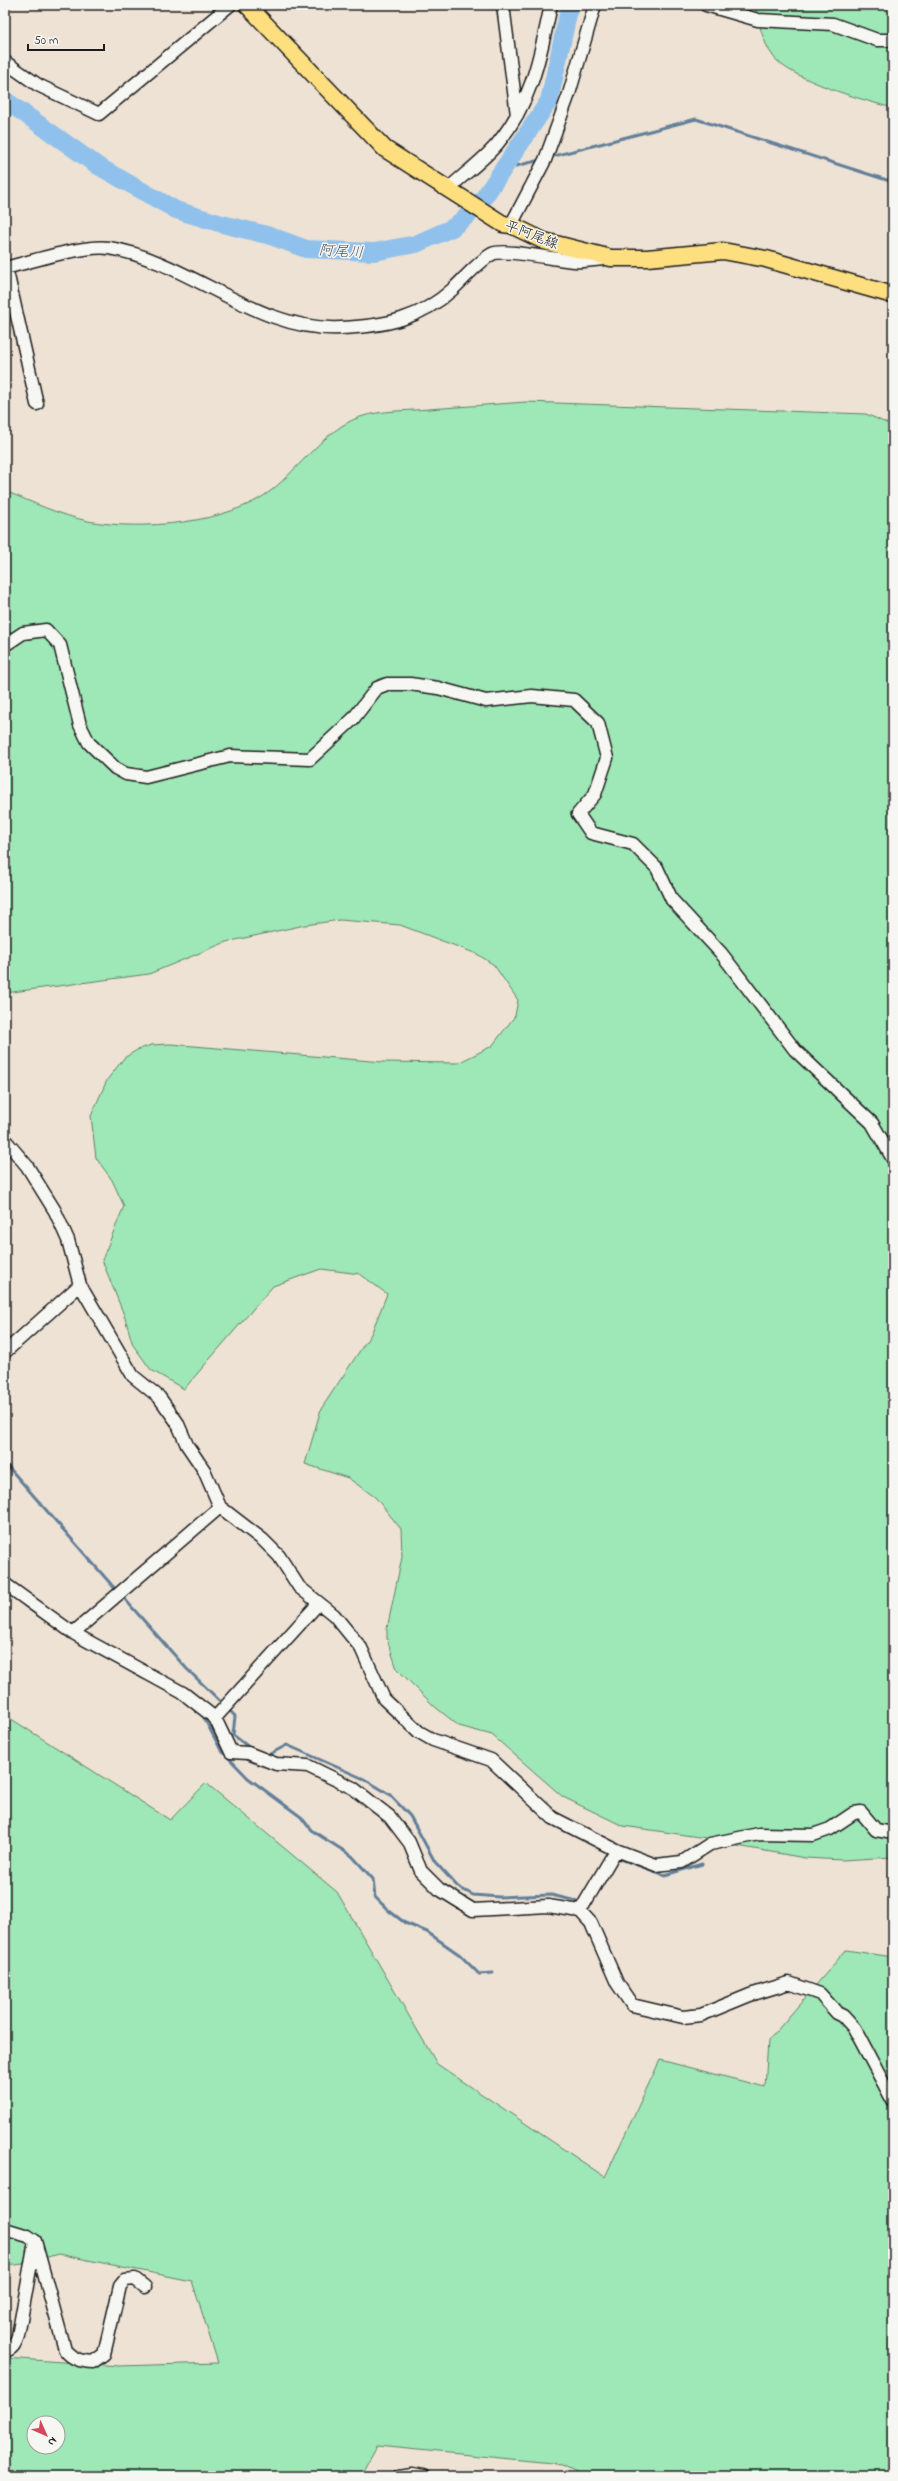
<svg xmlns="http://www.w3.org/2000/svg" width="898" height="2481" font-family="'Indie Flower','Klee One',sans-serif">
<rect width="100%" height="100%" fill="#eee2d4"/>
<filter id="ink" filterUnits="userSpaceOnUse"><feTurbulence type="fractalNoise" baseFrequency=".025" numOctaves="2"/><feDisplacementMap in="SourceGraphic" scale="8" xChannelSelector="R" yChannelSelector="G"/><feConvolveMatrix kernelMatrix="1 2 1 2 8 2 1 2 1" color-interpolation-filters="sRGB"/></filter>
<g filter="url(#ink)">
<path fill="#9ee7b6" stroke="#5d8269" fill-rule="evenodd" d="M755,5H893V108C866,101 788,79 773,56C762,41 759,23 755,5Z
M526,402L866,414L893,426V1857L842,1860L805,1858L720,1843L706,1838L623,1826L563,1797L492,1735L459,1726L434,1706L397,1669L387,1639V1629L402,1557L401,1529L375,1497L348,1478L305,1464L321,1409L371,1334L387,1294L360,1274L321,1269L273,1286L184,1389L151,1370L133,1345L124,1315L102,1260L124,1206L112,1180L96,1158L91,1116L107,1080L124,1058L137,1050L151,1045L170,1044L383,1062L458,1063L492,1046L515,1016L518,1000L494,965L477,954L400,925L340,920L305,925L226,942L149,974L5,993V491C32,502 59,515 88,521C140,531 229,524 272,490C299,468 327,428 360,417C381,410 407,411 429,409C461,407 494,404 526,402Z
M5,1715L170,1820L206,1783L337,1892L437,2064L605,2177L660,2060L765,2087L768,2041L846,1950L893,1957V2476H587L562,2464L377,2446L360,2476H5V2358L119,2366L218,2363L192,2281L58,2254L24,2264L5,2266ZM34,2423H58V2447H34Z"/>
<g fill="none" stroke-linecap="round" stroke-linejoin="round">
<path stroke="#627f99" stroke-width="3" d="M550,157L696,119L893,182
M504,169L540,160
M5,1463L117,1591
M121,1595L186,1668L224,1705
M25,1606L68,1636
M81,1644L143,1678
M228,1709L235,1716L233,1735L250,1748
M202,1714L221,1750L248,1778L301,1817L311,1830L352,1856L373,1879L375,1897L388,1910L405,1923L427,1932L460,1955L479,1974L493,1973
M268,1755L287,1745L364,1779L389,1794L410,1816L435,1862L458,1887L473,1895L499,1897L551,1895L581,1902
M615,1857L665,1875L702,1864"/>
<path stroke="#90c1ec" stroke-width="18" d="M5,100L98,166L176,210L222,224L271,236L306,249L374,252L416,244L452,228L467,216L483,199L549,101L570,5"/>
<defs>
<path id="minor" d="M503,5L517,115
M706,5L758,20L833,24L877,40H893
M5,62L38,85L99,114L230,5
M448,189C464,174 484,160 498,143C532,101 540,57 551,5
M511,225L545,160L569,94L595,5
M6,267L37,404
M5,268C30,262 85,244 109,248C190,261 256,332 341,328C386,326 420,319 453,289C465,278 478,262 492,254C504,248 557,260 575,261C584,262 594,260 604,259
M5,645L23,633L46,630L60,645L80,725L89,743L115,768L126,774L146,777L230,756L310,759L353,719L377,688L387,684H410L438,688L486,701L532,696L574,700L598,723L607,758L595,794L578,814L591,833L633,844L657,868L672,900L721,953L795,1050L872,1123L893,1159
M5,1140L27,1166L55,1211L68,1240L80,1285L133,1376L159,1397L177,1422L187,1445L204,1470L220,1507L263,1540L279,1556L299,1587L334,1615L361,1648L384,1699L419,1732L433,1740L491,1760L553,1818L616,1850L656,1865L682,1862L710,1844L759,1834L813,1835L830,1829L854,1813L861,1812L876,1830L893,1833
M5,1352L80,1285
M5,1584L73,1633L183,1693L215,1718L231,1752L248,1753L276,1764L308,1766L353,1788L390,1817L409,1842L421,1871L439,1889L473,1910L548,1906L580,1911L591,1923L617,1983L632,2005L683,2017L701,2015L750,1995L789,1983L820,1994L837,2013L843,2016L854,2028L893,2101
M73,1633L220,1507
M215,1718L318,1604
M580,1911L616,1850
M5,2229L28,2236L35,2241
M5,2351C13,2349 15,2344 18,2336L35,2241L65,2350C73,2360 81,2361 93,2362L104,2354L120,2286L125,2280L135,2279L145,2287
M397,2476L413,2474L423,2476"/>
<path id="major" d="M247,5L385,149L503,224L511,225L544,241L611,258H647L723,251L766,259L893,295"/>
</defs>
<use href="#minor" stroke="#1c1c1c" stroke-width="15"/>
<use href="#major" stroke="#1c1c1c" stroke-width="19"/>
<use href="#minor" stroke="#f6f6f2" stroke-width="12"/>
<use href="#major" stroke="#fedf80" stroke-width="16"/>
</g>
</g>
<g text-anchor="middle" stroke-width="3" stroke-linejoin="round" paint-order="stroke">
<g font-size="14" fill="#1c1c1c" stroke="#f6f6f2">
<text transform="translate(532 234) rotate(21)" y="5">平阿尾線</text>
</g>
<g font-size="15" font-style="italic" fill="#455665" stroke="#f6f6f2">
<text transform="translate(341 251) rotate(3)" y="5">阿尾川</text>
</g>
</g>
<rect width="898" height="2481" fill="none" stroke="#f6f6f2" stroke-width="20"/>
<rect x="10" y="10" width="878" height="2461" fill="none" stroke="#1c1c1c" stroke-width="1.5" filter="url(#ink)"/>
<g transform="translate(46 2435) rotate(135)"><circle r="19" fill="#f6f6f2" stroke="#9f9f9c"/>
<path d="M0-3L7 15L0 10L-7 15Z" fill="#d1495b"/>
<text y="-6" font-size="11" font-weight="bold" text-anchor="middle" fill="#1c1c1c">N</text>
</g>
<path d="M28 44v6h76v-6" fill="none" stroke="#1c1c1c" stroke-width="2"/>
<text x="34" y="44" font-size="12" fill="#1c1c1c" stroke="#f6f6f2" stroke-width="3" paint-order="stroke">50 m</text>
</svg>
